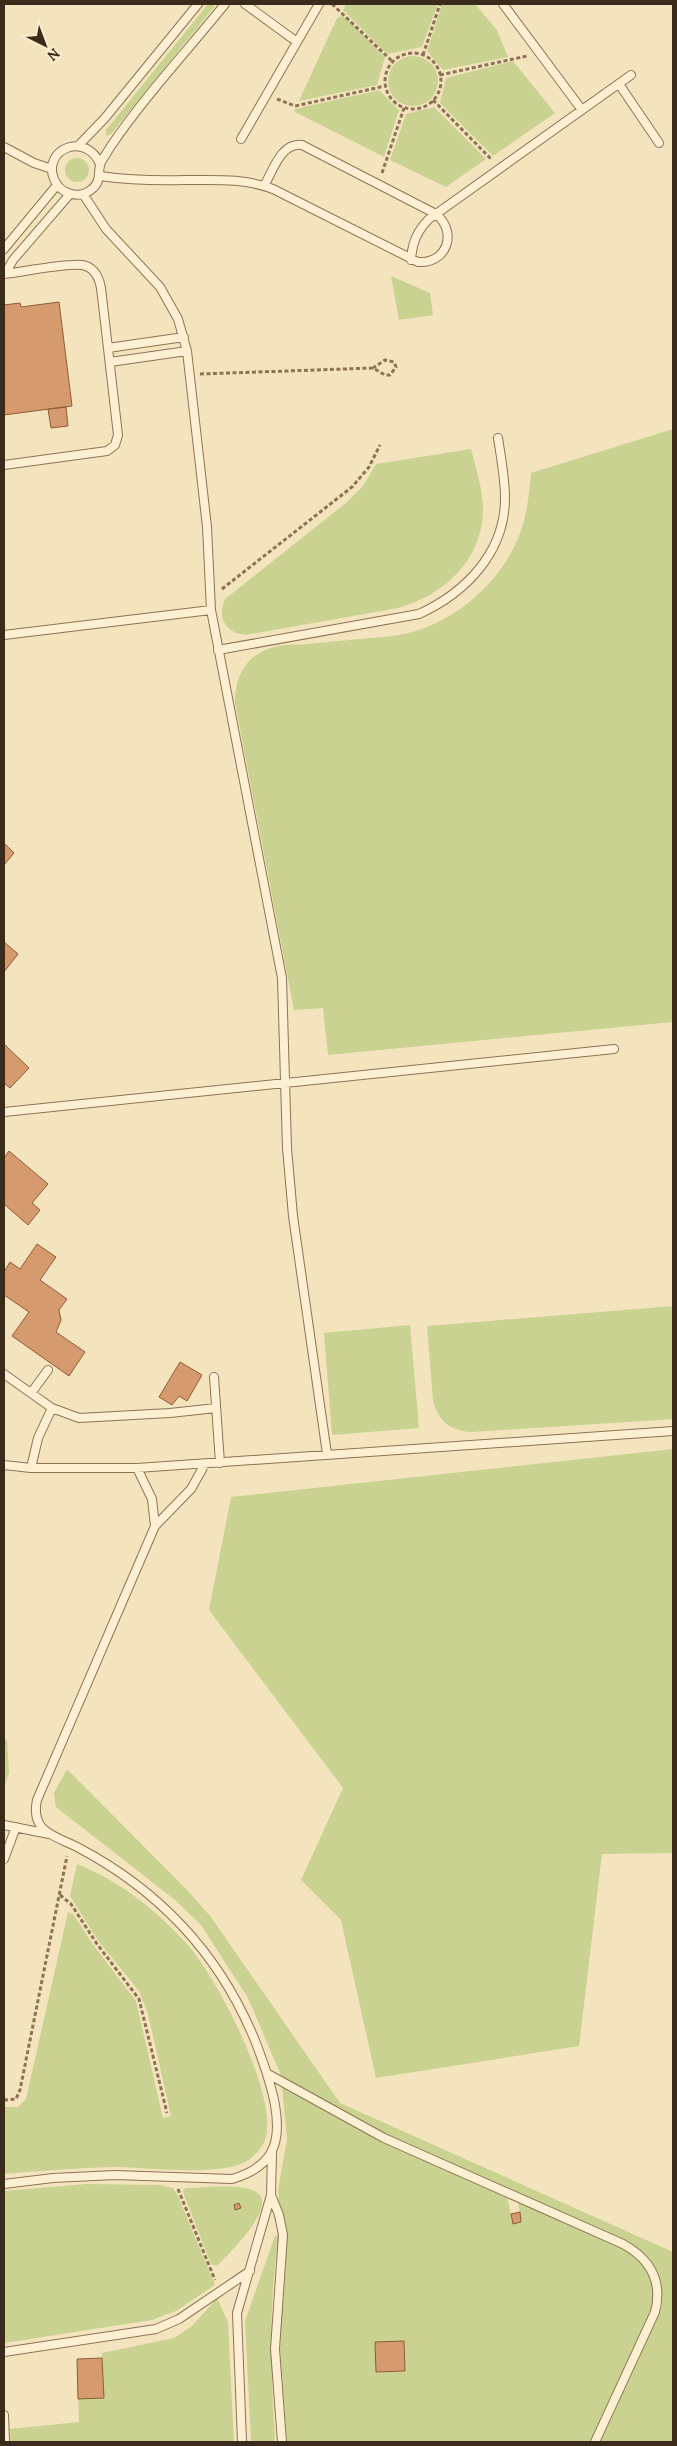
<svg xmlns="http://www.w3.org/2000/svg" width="677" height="2446" font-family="Lora,serif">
<rect width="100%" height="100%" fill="#f3e4be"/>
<path fill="#c9d290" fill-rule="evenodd" d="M208,4H213L214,7L111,134L106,136V130Z
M346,4H438L422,47L387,54L343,10Z
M442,4H475L497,30L508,57L443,70L427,51Z
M341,16L347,19L385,57L377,85L299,101L337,18Z
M388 81a25 25 0 1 1 50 0a25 25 0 1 1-50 0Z
M513,61L555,113L493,156L440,103L446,78Z
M379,90L399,110L384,157L295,112V109Z
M434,107L486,159L446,187L390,160L406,114Z
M65 170a12 12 0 1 1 24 0a12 12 0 1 1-24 0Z
M391,276L430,293L433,315L399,320Z
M673,429V1022L328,1055L323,1008L294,1010L235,703C235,678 244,658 268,649C279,644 294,645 306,644C335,641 364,639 393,636C447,629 499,587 519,536C527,516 529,495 531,473Z
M471,449C476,469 483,489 483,510C482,561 444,595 398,608L245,635C225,633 217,617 225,599L346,503L363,486L376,464Z
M673,1306V1419L472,1432C450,1431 438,1421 433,1400L427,1326Z
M410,1325L419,1428L332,1435L324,1333Z
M673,1449V1853L602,1854L579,2046L376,2078L341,1920L301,1880L343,1788L209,1610L231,1497Z
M4,1738L7,1740L9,1773L4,1787Z
M67,1769L187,1890L211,1917L340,2103L673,2252V2442H599L660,2312C668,2278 655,2258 625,2242L385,2134L282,2078L248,1998L201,1925L175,1900L56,1807L54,1793Z
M77,1864C120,1881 156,1910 187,1944C216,1976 280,2097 265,2140C262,2148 253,2158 245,2162C217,2177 146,2167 113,2167C77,2168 40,2171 4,2174V2107H18L26,2099L68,1912L73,1914L94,1946L136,2001L163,2118L171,2116L148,2014L139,1991L99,1942L70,1896Z
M282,2087L383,2141L507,2197L513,2223L521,2222L518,2200L622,2248L639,2259L651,2279L654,2297L652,2310L591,2442H287L280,2348L286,2233L279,2205L278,2190L287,2139ZM375,2342L405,2371L376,2372Z
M86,2184L159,2185L173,2188L178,2196L215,2285L176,2311L152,2320L4,2343V2191Z
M187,2188C207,2188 233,2183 252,2190C285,2201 227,2255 217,2266L211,2264L184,2195L183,2190Z
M279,2235C268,2305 271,2372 275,2442H251L245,2321L275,2236Z
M217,2298L228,2322L234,2442H10L9,2429L79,2422L78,2399L104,2398L102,2353L174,2338L192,2326Z"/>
<path fill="#d59b6f" stroke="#8f5b37" d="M59,302L72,406L4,415V305L20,303L21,307Z
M66,407L68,426L51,428L48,409Z
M4,843L14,853L4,865Z
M4,942L18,954L4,972Z
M4,1044L29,1068L10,1088L4,1083Z
M9,1151L48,1184L32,1203L40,1210L28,1225L4,1204V1158Z
M37,1244L56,1257L40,1280L67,1299L59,1310L61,1320L56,1332L85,1352L69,1376L12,1336L29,1312L4,1295V1272L10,1262L20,1269Z
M180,1362L202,1375L187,1401L179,1396L172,1405L159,1397Z
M239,2203L241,2208L235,2210L234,2205Z
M520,2212L521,2222L513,2224L511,2214Z
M404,2341L405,2371L376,2372L375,2342Z
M102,2358L104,2398L78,2399L77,2359Z"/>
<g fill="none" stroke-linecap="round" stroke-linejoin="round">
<defs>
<path id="service" d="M245,4L297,42
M503,4L582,110
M619,84L659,143
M241,139L319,4
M78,146L105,118L198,4
M4,147L34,163L52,169
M100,164C86,131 42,149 54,179C60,194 79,200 92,189C102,181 97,172 101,162C104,157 108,151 111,146C145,96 187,51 225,4
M100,176C129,180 156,181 185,180C215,180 244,178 273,189L418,262C447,264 458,232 436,214L302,145C281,142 273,171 264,186
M83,194L106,229L160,287L178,319L187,351L207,527L211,610L282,978L287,1148L293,1216L327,1454
M4,249L57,185
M411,260C412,243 417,231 429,219L631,75
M4,274C22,272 66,263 82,265C94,267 99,277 101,288L118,435L115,445L107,451L4,465
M5,274L13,260L70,194
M108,348L184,337
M110,362L187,351
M4,635L211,610
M218,650L419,614C465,593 505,553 505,498C505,478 501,458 498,438
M4,1112L614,1049
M4,1374L52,1408L79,1418L170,1413L216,1408
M214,1377L220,1463
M31,1393L48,1370
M4,1465L31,1468H137L673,1431
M31,1468L38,1438L52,1408
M137,1468L152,1499L155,1526
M4,1825L49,1834
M4,1859L16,1827
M268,2074L384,2138L623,2244C650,2259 663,2281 655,2312L595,2442
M4,2184L53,2178L115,2175L232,2179C272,2167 282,2145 275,2105C271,2083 264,2064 256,2043C221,1956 162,1892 79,1848C56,1836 30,1833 37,1800L155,1526L191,1489L205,1464
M271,2195L279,2215L283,2235L275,2349L282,2442
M4,2352L156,2329L179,2319L250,2271
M4,2415L5,2442
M242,2442L237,2313L271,2195L272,2153"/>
</defs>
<use href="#service" stroke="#8d7354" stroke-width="10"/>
<path stroke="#8d7354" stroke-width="3" stroke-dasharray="4 2.5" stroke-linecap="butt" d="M332,4L393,62
M385 81a28 28 0 1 1 56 0a28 28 0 1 1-56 0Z
M423,55L440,4
M440,75L527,56
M277,99L295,106L385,86
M433,100L492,160
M382,173L404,108
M200,374L373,368L385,375H390L396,367L394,362L385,360L373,368
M222,589L352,487L369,467L380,445
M60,1895L71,1904L97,1944L139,1999L167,2113
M4,2100L16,2099L20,2090L67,1856
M178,2189L215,2280"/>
<use href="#service" stroke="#fdf0d2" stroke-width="8"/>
</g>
<rect width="677" height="2446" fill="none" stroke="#3b2b1b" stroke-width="10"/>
<g transform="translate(45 45) rotate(138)" stroke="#f9edce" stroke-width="4" paint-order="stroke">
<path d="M0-4L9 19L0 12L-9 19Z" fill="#3b2b1b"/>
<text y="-8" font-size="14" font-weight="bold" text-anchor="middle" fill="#3b2b1b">N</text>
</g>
</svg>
